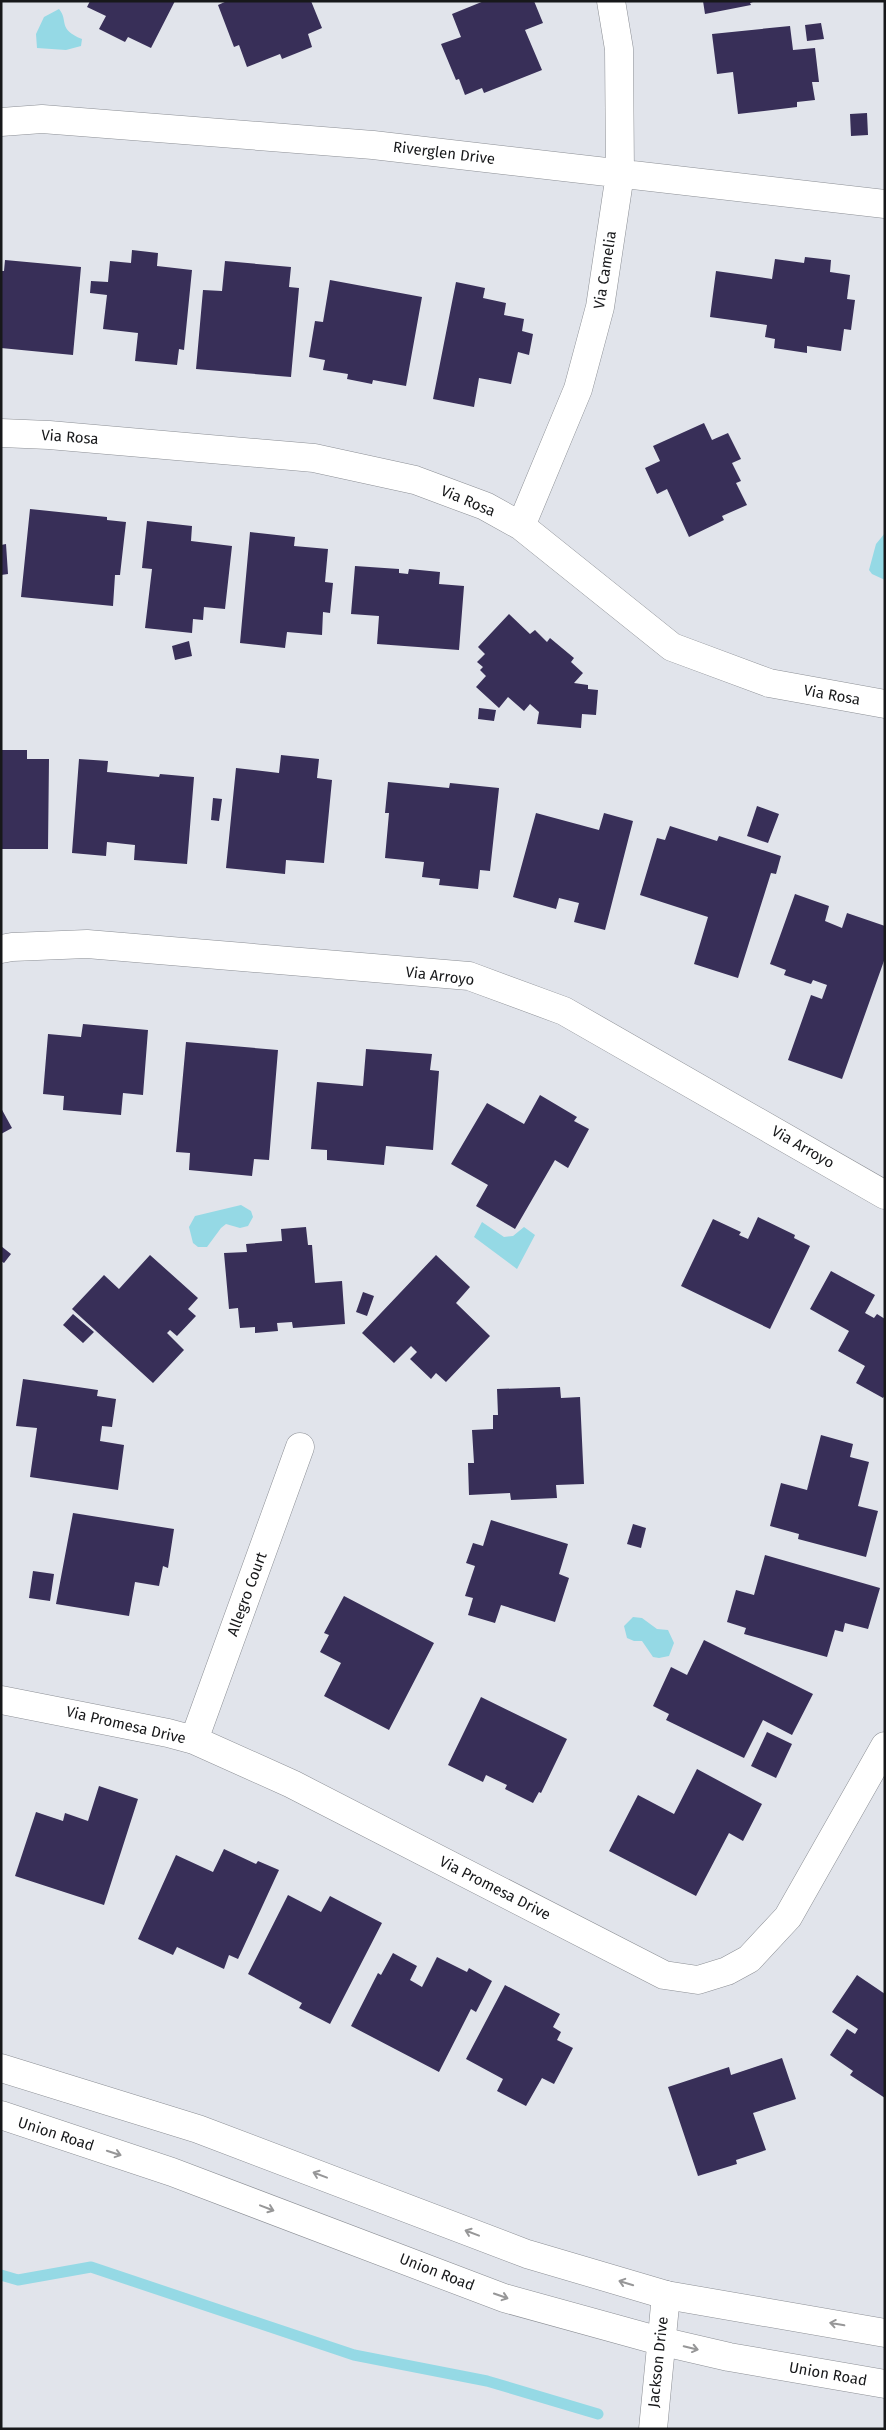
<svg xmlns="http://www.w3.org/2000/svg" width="886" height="2430" font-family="'Fira Sans',sans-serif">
<rect width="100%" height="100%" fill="#e1e4eb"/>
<path fill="#95d9e5" d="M59,9C69,21 57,29 82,39L81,46L66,50L37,48L36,34L44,17Z
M885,533V580L872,574L869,570L876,544Z
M241,1205L251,1211L253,1217L248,1226L240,1228L226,1224L221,1228L207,1247H198L193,1243L189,1227L195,1216Z
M482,1222L504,1237L513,1236L524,1227L535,1235L517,1269L474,1237Z
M633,1617L642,1618L657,1629L668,1630L674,1643L669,1656L659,1658L653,1657L642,1641H634L627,1638L624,1626Z"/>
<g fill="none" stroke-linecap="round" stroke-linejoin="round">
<path stroke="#95d9e5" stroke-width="11" d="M1,2275L18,2280L91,2267L354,2355L487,2381L598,2414"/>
</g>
<path fill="#382f58" d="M90,1H175L151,48L128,37L125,42L99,29L106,16L87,7Z
M227,1H311L322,28L308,34L312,47L282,59L280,54L247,67L239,45L234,47L218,5Z
M484,1H534L543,23L525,30L542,70L484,93L482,88L465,95L459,79L456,80L441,44L461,37L452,14Z
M703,1H753V2L750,3L751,5L705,14Z
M821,23L824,39L807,41L805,25Z
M790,26L793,50L815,48L819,82H812L815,100L797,102V107L738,114L733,72L717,74L712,34Z
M867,113L868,135L851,136L850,114Z
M132,250L158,253L157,266L192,270L184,350L179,349L177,365L135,361L138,333L103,329L107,295L90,293L91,281L108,282L110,261L131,263Z
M805,257L831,260L830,272L850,275L847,299L855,300L851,330L844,329L841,351L807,346V353L774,348L775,339L765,337L767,325L710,317L716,271L772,279L775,259L804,263Z
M5,260L81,267L73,355L1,348V271H4Z
M225,261L291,267L289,287L299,288L291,377L196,369L203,290L222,291Z
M330,280L422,297L406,386L373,380L372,384L347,379L348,374L323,370L325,360L309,357L315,321L323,322Z
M456,282L485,288L483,298L506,303L504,315L524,319L522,331L533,334L529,355L518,352L511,384L479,378L474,407L433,399Z
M704,423L712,440L728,433L741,459L732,463L741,481L736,483L747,505L722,516L724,520L689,537L667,489L657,494L645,468L660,461L653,446Z
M30,509L107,517V520L126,522L120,575H115L113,606L21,597Z
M147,521L192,526L191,541L232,546L225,609L204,607L203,620L193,619L192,633L145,628L152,569L142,568Z
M250,532L295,537L294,546L328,549L325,582L333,583L330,613L323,612L322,635L287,632L285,648L240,643Z
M6,544L8,574L1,575V545Z
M355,566L399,569V573L408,574L409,569L440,572L439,584L464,586L459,650L377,644L379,616L351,614Z
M509,614L530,634L535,630L547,642L550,638L574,658L571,662L583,673L574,683L588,685V689L598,690L596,715L582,714L581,728L537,724L539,712L530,704L524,711L508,697L499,708L476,687L486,676L480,670L483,667L477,662L485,654L478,647Z
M189,641L192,656L175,660L172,646Z
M479,708L496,710L494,721L478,719Z
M1,750H27V759H49L48,849H1Z
M281,755L319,759L317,778L332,780L324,863L286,860L285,874L226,868L236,768L279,773Z
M79,759L108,761L107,772L159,777L160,774L194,777L187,864L134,860L135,845L107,842L106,856L72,853Z
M388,782L449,788L450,783L499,788L490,871L480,870L478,889L439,885L440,879L422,877L424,862L385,858L389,813H385Z
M213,798L222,799L219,821L211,820Z
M757,806L779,814L768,843L747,836Z
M536,813L599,830L604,813L633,821L605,930L574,922L579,903L559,898L556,909L513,897Z
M670,826L717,841L719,836L781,856L776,874L771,873L738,978L694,964L708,917L640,895L657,838L665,840Z
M795,894L829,906L825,921L842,928L847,913L885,926V958L842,1079L788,1060L811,995L822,999L827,985L813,980L811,984L784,975L786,970L770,964Z
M83,1024L148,1030L143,1095L123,1093L121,1115L63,1110L64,1096L43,1094L48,1034L81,1037Z
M186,1042L278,1050L269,1160L254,1159L252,1176L189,1170L190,1153L176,1152Z
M366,1049L432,1054L430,1070L439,1071L433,1150L386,1146L384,1165L327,1160V1150L311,1149L317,1082L363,1086Z
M540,1095L577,1117L574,1121L589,1129L568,1168L555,1160L515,1229L476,1206L488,1185L451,1164L487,1103L524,1124Z
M1,1108L12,1128L1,1134Z
M758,1217L795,1235L794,1238L810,1246L770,1329L681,1286L713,1219L741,1232L739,1235L748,1239Z
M306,1227L308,1245H312L315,1283L342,1281L345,1324L293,1328L292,1322L277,1323L278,1331L255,1333V1327L240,1328L238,1308L229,1309L224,1253L247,1252L246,1244L282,1241L281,1229Z
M1,1246L11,1254L4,1263L1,1261Z
M150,1255L198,1298L188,1309L196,1316L177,1336L170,1330L167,1333L184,1350L153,1383L72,1309L104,1275L119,1289Z
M436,1255L470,1287L456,1303L490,1336L446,1382L436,1373L431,1379L410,1359L417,1352L411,1346L394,1363L362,1333Z
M831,1271L875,1295L865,1313L874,1318L877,1314L885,1319V1395L883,1398L856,1383L865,1366L838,1351L849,1331L810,1309Z
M363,1292L374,1296L367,1316L356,1312Z
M73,1314L94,1332L83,1343L63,1325Z
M23,1379L98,1390L97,1396L116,1399L112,1427L102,1426L100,1441L124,1445L118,1490L30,1477L37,1428L16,1426Z
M560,1387L561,1398L580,1397L584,1484L556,1485L557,1498L511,1500L510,1493L469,1495L468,1463H474L472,1430L493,1429V1415H498L497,1389Z
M821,1435L853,1444L850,1457L869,1462L858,1506L878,1511L866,1557L798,1539L799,1534L770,1526L781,1483L807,1490Z
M73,1513L174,1529L168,1568L163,1566L159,1586L135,1582L129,1616L56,1604Z
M491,1520L568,1544L559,1574L569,1578L555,1622L501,1605L495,1623L468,1615L473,1598L465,1596L475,1566L466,1563L473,1543L483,1546Z
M633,1524L646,1528L641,1548L627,1544Z
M765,1555L880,1588L868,1629L845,1623L843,1632L835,1630L827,1657L744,1634L746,1628L727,1622L736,1590L754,1595Z
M33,1571L54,1574L50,1601L29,1598Z
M344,1596L434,1643L389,1730L324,1696L341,1663L320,1652L329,1635L324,1633Z
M704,1640L813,1694L792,1735L763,1720L744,1758L666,1720L669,1714L653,1706L671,1667L687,1675Z
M481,1697L567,1739L541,1793L539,1792L533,1803L505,1789L507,1785L486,1775L483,1782L448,1765Z
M767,1732L792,1744L776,1778L751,1766Z
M697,1769L762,1804L743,1841L729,1833L696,1896L609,1851L638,1795L674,1814Z
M99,1786L138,1799L104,1905L15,1876L36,1812L63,1821L65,1813L88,1821Z
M224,1849L256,1864L258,1861L279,1870L238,1959L229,1955L224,1969L177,1947L173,1955L138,1939L176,1855L213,1872Z
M288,1895L321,1912L330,1896L382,1923L330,2024L299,2008L302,2003L248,1974Z
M393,1953L417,1966L410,1980L422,1987L437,1957L467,1972L469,1968L492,1981L476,2012L471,2009L439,2072L351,2026L378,1973L381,1975Z
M857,1975L885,1994V2098L850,2075L853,2071L830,2055L847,2029L855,2034L858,2029L832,2012Z
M505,1985L560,2014L553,2027L561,2032L557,2040L573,2048L554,2084L542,2078L526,2106L497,2091L503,2079L466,2059Z
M782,2058L796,2099L753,2113L766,2150L736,2160L737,2164L698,2176L668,2087L729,2067L731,2075Z"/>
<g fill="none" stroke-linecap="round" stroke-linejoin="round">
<defs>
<path id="street" d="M1,122L42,119L373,145L885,204
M1,433L49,435L314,458L415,480L485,506L521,526L672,647L769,683L885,704
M521,526L578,389L600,307L620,174L619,49L611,1
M1,949L12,947L87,944L469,976L564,1011L885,1195
M1,1700L168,1733L194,1740L292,1784L664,1975L698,1980L727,1971L749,1959L788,1917L885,1746
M194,1740L300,1447
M653,2429L666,2295"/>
<path id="secondary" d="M1,2068L198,2129L527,2254L666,2295L885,2333
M1,2115L172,2172L504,2298L660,2341L729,2357L885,2384"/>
</defs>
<use href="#street" stroke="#8c8f95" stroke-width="29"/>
<use href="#secondary" stroke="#8c8f95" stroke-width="29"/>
<use href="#street" stroke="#fff" stroke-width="28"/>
<use href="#secondary" stroke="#fff" stroke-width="28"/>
</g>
<defs><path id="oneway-shaft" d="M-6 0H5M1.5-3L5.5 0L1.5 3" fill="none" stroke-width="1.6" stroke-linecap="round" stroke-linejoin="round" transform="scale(1.25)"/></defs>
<g stroke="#979798">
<use href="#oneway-shaft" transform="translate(114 2153) rotate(18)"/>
<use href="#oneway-shaft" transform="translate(320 2175) rotate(-159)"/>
<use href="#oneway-shaft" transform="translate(267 2208) rotate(21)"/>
<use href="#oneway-shaft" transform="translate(472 2233) rotate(-159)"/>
<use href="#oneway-shaft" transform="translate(626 2283) rotate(-163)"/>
<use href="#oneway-shaft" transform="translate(501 2296) rotate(19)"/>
<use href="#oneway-shaft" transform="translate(837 2324) rotate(-170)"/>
<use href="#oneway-shaft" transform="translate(691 2348) rotate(13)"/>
</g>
<g text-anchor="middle" stroke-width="5" stroke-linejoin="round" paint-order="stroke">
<g font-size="15" fill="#17181a" stroke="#fff">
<text transform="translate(444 153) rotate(7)" y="5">Riverglen Drive</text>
<text transform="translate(605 270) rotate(-81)" y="5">Via Camelia</text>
<text transform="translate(70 437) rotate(4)" y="5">Via Rosa</text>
<text transform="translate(468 501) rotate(23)" y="5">Via Rosa</text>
<text transform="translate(832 695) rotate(10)" y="5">Via Rosa</text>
<text transform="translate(440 976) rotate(7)" y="5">Via Arroyo</text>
<text transform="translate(803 1147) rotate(30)" y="5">Via Arroyo</text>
<text transform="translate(247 1594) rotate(-70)" y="5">Allegro Court</text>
<text transform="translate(126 1725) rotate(13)" y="5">Via Promesa Drive</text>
<text transform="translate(495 1888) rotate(27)" y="5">Via Promesa Drive</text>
<text transform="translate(56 2134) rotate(18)" y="5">Union Road</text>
<text transform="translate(437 2272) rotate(21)" y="5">Union Road</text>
<text transform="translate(658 2362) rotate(-84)" y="5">Jackson Drive</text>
<text transform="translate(828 2374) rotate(10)" y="5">Union Road</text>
</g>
</g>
<rect width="886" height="2430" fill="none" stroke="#17181a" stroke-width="5"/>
</svg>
